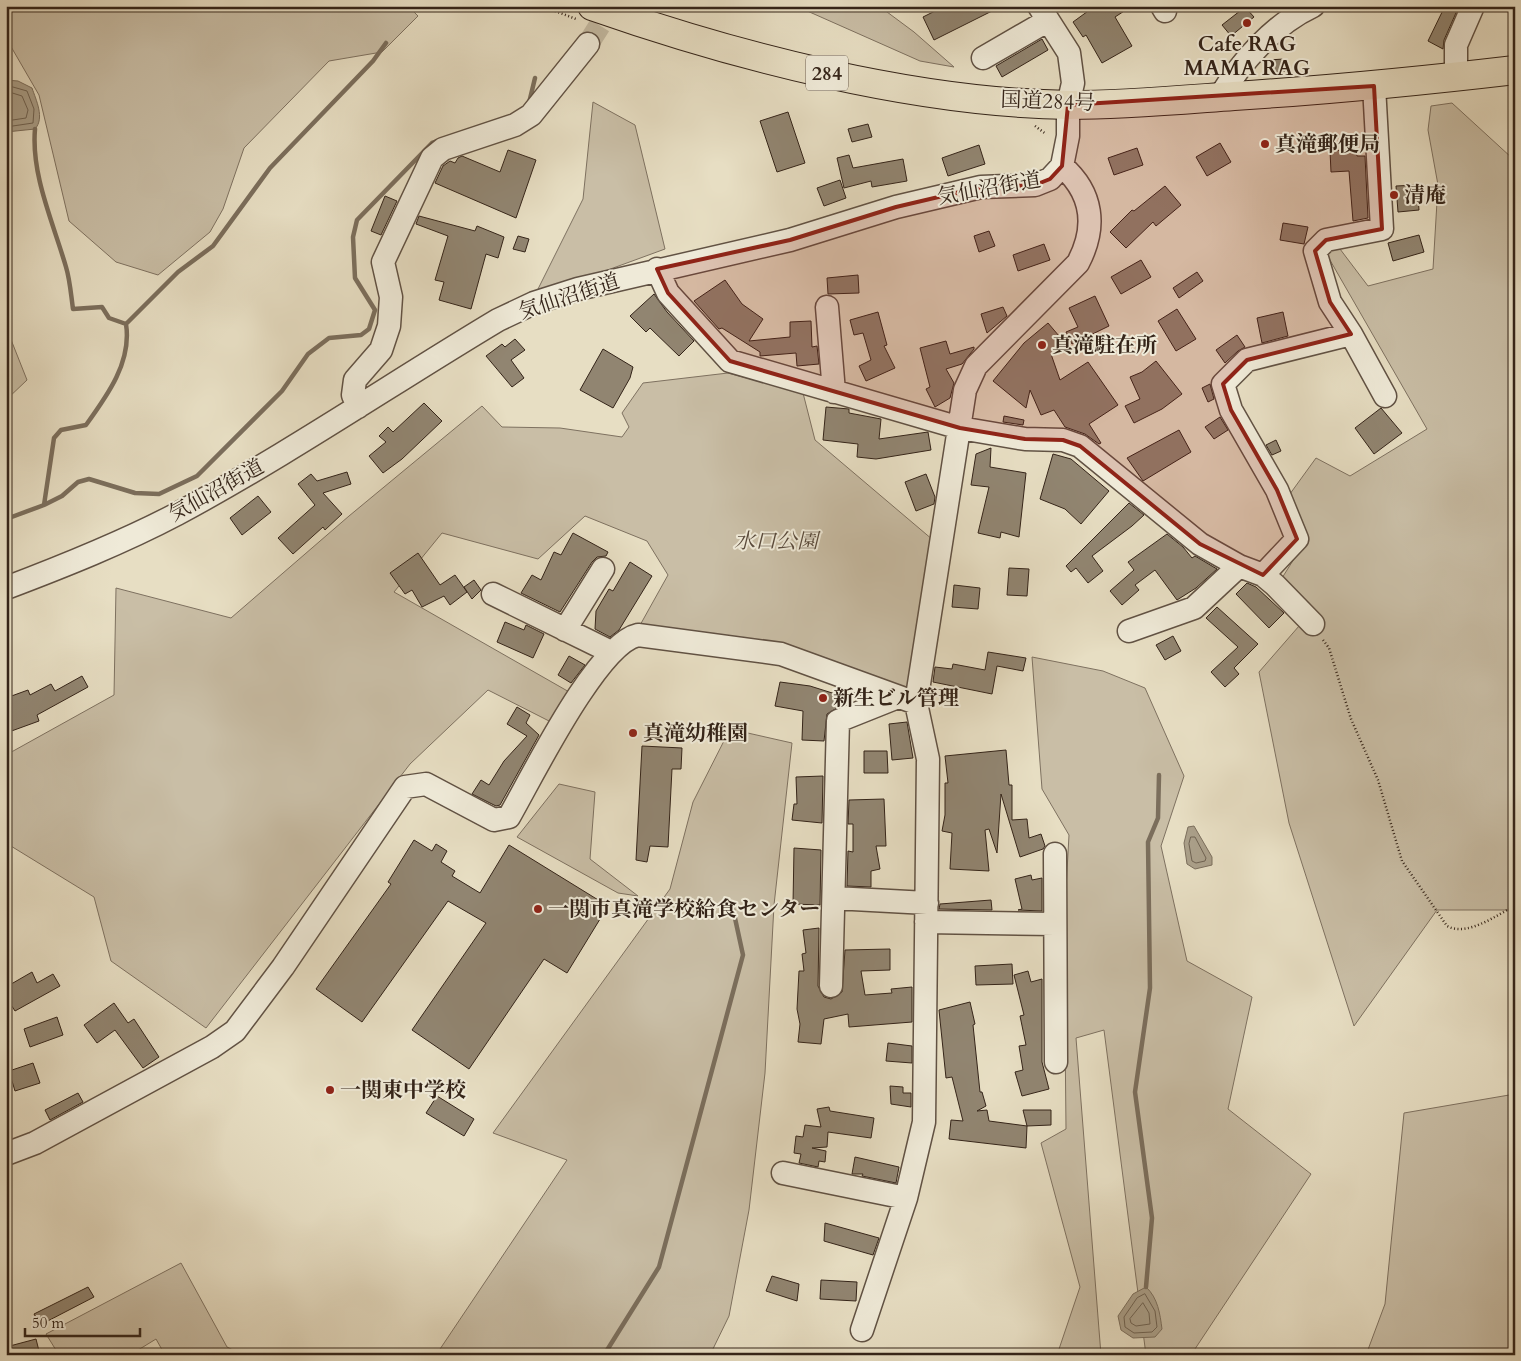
<svg xmlns="http://www.w3.org/2000/svg" width="1521" height="1361" font-family="Cardo,'Noto Serif JP',serif">
<rect width="100%" height="100%" fill="#e7dec3"/>
<filter id="stains"><feTurbulence type="fractalNoise" baseFrequency=".004" numOctaves="4"/><feColorMatrix values="0 0 0 0 .2 0 0 0 0 .09 0 0 0 0 .02 0 0 0 .5 -.17"/></filter>
<radialGradient id="worn" r=".72"><stop offset=".6" stop-color="#630" stop-opacity="0"/><stop offset="1" stop-color="#630" stop-opacity=".3"/></radialGradient>
<path fill="#c9bea6" stroke="#7e7160" d="M6,6H408L418,16L382,52L329,61L244,148L223,209L210,232L158,275L116,262L69,221L39,95L6,38Z
M796,6H879L914,32L954,67L920,61Z
M593,102L635,125L665,249L534,297L583,199Z
M1452,103L1512,158L1515,168V910H1437L1354,1026L1289,823L1259,672L1306,618L1282,578L1304,543L1287,498L1316,458L1350,476L1427,429L1319,241L1340,249L1368,286L1433,269L1438,185L1428,130L1431,106Z
M6,327L27,380L6,400Z
M728,373L803,393L815,440L933,540L909,692L639,627L668,575L647,541L585,516L538,559L442,533L394,592L571,693L551,722L488,690L410,764L206,1028L111,961L94,897L6,843V755L114,695L116,588L231,618L349,516L482,406L502,427L560,428L622,437L629,427L622,413L643,383Z
M1032,657L1103,671L1145,688L1184,776L1161,846L1187,961L1252,997L1228,1109L1311,1174L1191,1355H1146L1104,1030L1076,1038L1101,1355H1057L1080,1287L1041,1143L1066,1129L1064,926L1069,835L1042,789Z
M730,729L792,743L774,905L765,1073L749,1210L729,1316L710,1355H436L567,1160L493,1133L670,889L693,802Z
M559,784L595,792L590,859L638,896L618,893L517,837Z
M1515,1094V1355H1366L1385,1304L1404,1113Z
M181,1263L227,1347L243,1355H165L156,1339L130,1355H59L46,1334Z"/>
<path fill="#aa9f89" stroke="#7b6e5c" d="M6,80L18,81L32,88C36,100 45,118 35,129L6,132Z
M1194,826L1212,857V865L1195,869L1187,864L1184,843L1188,827Z
M1146,1287C1158,1298 1160,1314 1162,1329L1155,1337L1133,1338L1121,1330L1118,1316L1133,1294Z"/>
<g fill="none" stroke-linecap="round" stroke-linejoin="round">
<path stroke="#6f6251" stroke-width="1" d="M6,85L27,91L34,109L33,123L6,127
M6,91L22,96L28,110L26,118L6,121
M1191,837H1195L1206,858L1205,861L1196,863L1192,861L1189,844Z
M1145,1294L1155,1311L1157,1327L1152,1332L1134,1333L1125,1327L1124,1317L1137,1298Z
M1143,1303L1149,1313L1150,1324L1136,1326L1131,1323L1130,1319Z"/>
<path stroke="#7b6e5c" stroke-width="4.5" d="M529,103L535,78
M35,129C31,175 53,222 66,267C70,280 71,295 73,309L102,307L109,318L126,324C132,362 107,396 86,425L61,430L54,438L44,505
M126,324L178,272L213,246L270,168L373,61L386,43
M6,517L9,518L44,505L62,496L78,482L89,479L135,493L159,494L197,476L282,391L308,354L329,338L361,335L369,329L375,310L355,278L353,237L357,220L432,143L438,141
M1146,1287L1152,1218L1135,1092L1150,988L1148,842L1158,818L1159,775
M604,1355L659,1267L743,955L733,909"/>
</g>
<path fill="#918571" stroke="#342419" d="M945,6H1002L934,40L923,17Z
M1095,6H1132L1115,17L1132,46L1102,63L1086,35L1083,37L1073,22Z
M1445,6H1459L1444,40L1443,49L1428,41Z
M1245,7L1254,17L1231,36L1222,25Z
M1042,39L1048,50L1002,77L996,66Z
M1284,59L1285,71L1270,73L1268,60Z
M788,112L805,163L777,172L760,121Z
M868,124L872,137L852,142L848,129Z
M1220,143L1231,162L1207,176L1196,157Z
M979,145L985,164L948,176L942,158Z
M1137,148L1143,165L1114,175L1108,158Z
M1356,149L1357,156H1365L1368,218L1353,221L1349,171L1331,172L1330,151Z
M508,150L536,160L516,218L435,183L443,166L450,161L455,163L458,158L462,156L500,172Z
M849,155L853,168L903,159L907,181L872,187L871,181L844,188L837,158Z
M840,180L846,198L824,206L817,188Z
M1417,185L1419,210L1398,212L1396,186Z
M1165,186L1181,205L1156,226L1153,222L1126,248L1110,232L1132,210L1134,211Z
M385,196L397,201L381,235L371,231Z
M419,216L475,231L477,226L504,237L498,258L486,254L471,309L439,300L444,282L435,280L448,236L416,224Z
M1283,223L1308,227L1304,244L1280,240Z
M989,231L995,246L979,252L974,236Z
M1419,235L1424,252L1393,261L1388,243Z
M518,236L529,239L525,252L513,249Z
M1044,244L1050,260L1018,271L1013,255Z
M1141,260L1151,277L1121,294L1111,277Z
M1197,272L1203,281L1179,298L1173,288Z
M858,275L859,293L828,294L827,278Z
M725,280L742,304L763,319L749,341L790,337V322L811,321L812,347L817,346L819,364L797,366L796,353L760,356V352L722,328L719,329L694,301Z
M654,294L667,312L694,341L679,356L650,328L646,332L630,316Z
M1095,296L1109,326L1072,344L1066,332L1078,327L1069,308Z
M1003,307L1007,316L987,333L981,314Z
M1177,309L1196,339L1176,351L1158,321Z
M878,312L887,345L884,346L895,368L866,381L859,366L871,360L863,333L854,335L850,320Z
M1283,312L1288,336L1262,343L1257,318Z
M1048,323L1065,343L1051,354L1060,380L1088,362L1118,405L1089,424L1101,443L1099,444L1085,434L1065,427L1054,410L1041,415L1030,390L1026,408L993,381L1024,343Z
M1237,335L1245,347L1238,351L1225,363L1216,350Z
M515,339L525,350L511,360L524,378L512,387L486,356L502,344L505,347Z
M946,341L950,354L974,347V349L962,364L946,369L954,383L950,398L935,407L926,389L930,387L920,348Z
M603,349L633,367L630,378L613,408L580,390Z
M1156,361L1182,394L1162,409L1134,423L1125,406L1140,399L1130,377L1142,372Z
M1210,384L1214,399L1208,402L1202,388Z
M424,403L442,421L402,459L383,473L369,456L386,442L379,436L388,427L393,432Z
M826,407L849,409V413L881,419L879,439L928,432L931,450L876,459L857,457L858,444L823,440Z
M1381,408L1402,433L1374,454L1355,428Z
M1004,416L1024,420L1023,425L1003,422Z
M1220,417L1228,430L1214,439L1205,427Z
M1179,430L1191,452L1143,481L1127,458Z
M1276,440L1281,451L1272,455L1266,445Z
M991,448L990,467L1026,473L1019,537L1001,532L1000,538L978,533L989,487L971,485L976,454Z
M1053,454L1071,459L1109,491L1081,524L1065,509L1040,499Z
M347,472L351,484L323,493L342,514L325,530L323,527L293,554L278,538L315,505L298,484L311,474L317,481Z
M926,474L935,497L934,504L916,511L905,482Z
M258,496L271,512L242,535L230,518Z
M1129,503L1144,515L1132,526L1092,556L1103,571L1088,583L1076,568L1071,572L1066,566Z
M573,533L608,552L606,556L597,557L592,562L560,612L521,593L532,575L541,580L554,552L561,555Z
M1167,534L1183,547L1192,558L1195,556L1217,569L1196,588L1177,600L1155,570L1135,585L1139,590L1122,605L1110,591L1134,570L1128,562Z
M418,553L440,585L455,575L467,592L450,605L444,596L422,607L412,590L405,594L390,573Z
M630,562L652,576L619,630L610,637L595,629L596,611L609,589L613,591Z
M1009,568L1029,569L1027,596L1007,595Z
M474,580L481,590L472,599L464,587Z
M1247,583L1256,587L1284,613L1269,628L1236,594Z
M954,585L980,588L978,609L952,607Z
M1217,607L1258,644L1234,668L1239,674L1225,687L1211,672L1238,647L1206,618Z
M505,622L524,630L526,625L544,634L533,658L497,642Z
M1173,636L1181,651L1165,660L1156,645Z
M988,652L1026,658L1023,671L997,666L992,694L933,682L935,667L952,669L953,664L985,670Z
M569,656L585,665L571,683L558,675Z
M82,676L88,687L37,715L39,721L6,733V698L28,690L30,695L51,684L55,691Z
M780,682L810,686L845,697L842,705L827,714L824,741L802,740L803,711L775,706Z
M517,707L530,715L526,723L539,735L500,805L496,806L472,794L481,780L489,785L504,761L527,736L507,724Z
M907,722L913,758L892,760L889,724Z
M642,746L682,748L681,769H672L668,847L650,846L647,862L636,860Z
M1006,750L1009,785H1012V820L1027,819L1029,838L1041,834L1045,846L1043,849L1020,857L1001,794L997,853L989,829L985,830L989,871L950,869L952,833L942,831L945,815V783H948L945,756Z
M864,751H887L888,773H864Z
M823,776L822,823L792,820L794,804H797L796,777Z
M884,799L886,846H876L880,869L871,871V887L847,886L848,851L853,852V824H848L849,800Z
M414,840L432,851L436,844L447,851L441,862L455,871L452,876L480,893L509,845L608,906L567,973L544,959L469,1069L412,1030L486,923L448,901L362,1022L316,989L391,884L388,882Z
M794,848L821,850L820,905L793,904Z
M1031,875L1032,880L1042,878V911L1018,910L1022,909L1015,879Z
M991,900L992,910L939,909L940,904Z
M819,928L818,986L824,997L831,999L842,992L845,950L890,949V970L861,971L865,995L892,993L891,989L912,987V1022L849,1027L848,1014L824,1019L821,1044L798,1042L800,1024L797,1009L799,971H804L802,954L806,953L803,930Z
M1012,964L1013,984L976,985L975,966Z
M1028,971L1031,982L1042,979V1062L1049,1089L1022,1096L1015,1072L1023,1070L1019,1046L1026,1045L1020,1016L1024,1015L1014,975Z
M32,972L37,983L53,974L60,986L15,1011L6,997V987Z
M970,1002L975,1024L973,1025L980,1092H982L986,1106L977,1111L987,1110L989,1121L1027,1126L1026,1148L949,1139L951,1120L963,1121L952,1077L946,1078L939,1010Z
M114,1003L128,1023L134,1019L159,1057L143,1068L115,1030L97,1043L84,1025Z
M57,1017L63,1035L30,1047L24,1029Z
M888,1043L912,1046V1063L886,1061Z
M33,1063L40,1083L15,1091L9,1071Z
M890,1086L903,1087V1093H911V1107L891,1104Z
M78,1093L83,1102L50,1120L45,1110Z
M437,1096L474,1119L464,1136L426,1113Z
M829,1107L830,1111L874,1118L871,1138L828,1132L827,1147L812,1148L826,1151L825,1162L819,1161L818,1167L799,1163L801,1154L794,1153L796,1136L803,1137L805,1125L821,1127L817,1109Z
M1023,1110H1051V1125L1027,1126Z
M855,1157L899,1167L896,1183L862,1176L863,1174H852Z
M825,1223L879,1238L873,1255L824,1241Z
M772,1276L799,1284L797,1301L766,1291Z
M821,1280L857,1282L856,1301L820,1299Z
M88,1287L94,1297L40,1325L34,1314Z
M36,1339L40,1355H6V1347Z"/>
<g fill="none" stroke-linecap="round" stroke-linejoin="round">
<path stroke="#c3b9a1" stroke-width="22" stroke-dasharray="22 11" stroke-linecap="butt" d="M588,44L612,6"/>
<defs>
<path id="minor" d="M1162,6L1165,11
M983,58L1047,21
M1456,77V45L1473,6
M1219,98C1241,62 1274,24 1313,6
M657,269L668,293L730,361L960,428L1025,439L1063,440L1080,446L1200,544L1239,566L1263,575L1275,585L1313,624
M827,307L834,392
M1351,334L1385,396
M358,407L353,395L355,380L381,350L389,326L391,297L383,262L432,158L443,149L515,125L531,115L588,44
M1263,575L1297,539L1277,490L1231,410L1223,384L1247,360L1351,334L1330,302L1315,251L1326,240L1382,229L1374,86
M6,588C64,566 122,543 177,514C287,455 391,384 498,320L534,303L578,289L790,240L896,207L981,187L1035,185L1050,179L1062,166L1068,136V105L1073,83L1069,53L1039,6
M493,594L611,652
M565,630L603,569
M1129,631L1194,608L1239,566
M1055,854L1056,1062
M834,898L927,903
M926,922L1055,924
M831,986L838,721L898,697
M6,1154L35,1143L212,1047L235,1031L283,967L405,787L426,784L494,820L509,817C532,777 597,644 638,635L781,654L916,703L965,390L976,366L1078,263C1097,227 1093,193 1062,166
M783,1173L906,1198
M862,1330L906,1198L924,1122L928,759L916,703"/>
<path id="highway" d="M592,6C738,57 915,103 1070,105C1124,105 1179,100 1234,96C1328,90 1421,81 1515,70"/>
</defs>
<use href="#minor" stroke="#615244" stroke-width="25"/>
<use href="#highway" stroke="#342419" stroke-width="30"/>
<path stroke="#342419" stroke-width="2.5" stroke-dasharray="1 2.5" stroke-linecap="butt" d="M542,6L576,19
M1035,126L1046,134
M1323,640L1329,648L1351,719L1378,780L1402,861L1447,926C1468,937 1496,915 1515,906"/>
<use href="#minor" stroke="#efead8" stroke-width="22"/>
<use href="#highway" stroke="#e7dec3" stroke-width="28"/>
</g>
<path fill="#8f2418" fill-opacity="0.2" stroke="#8f2418" stroke-width="4" stroke-linejoin="round" d="M1374,86L1382,229L1326,240L1315,251L1330,302L1351,334L1247,360L1223,384L1231,410L1277,490L1297,539L1263,575L1200,544L1080,446L1063,440L1025,439L960,428L730,361L668,293L657,269L790,240L896,207L981,187L1035,185L1050,179L1062,166L1068,105Z"/>
<g fill="#8f2418" stroke="#efead8" stroke-width="2">
<circle cx="1247" cy="23" r="5"/>
<circle cx="1265" cy="144" r="5"/>
<circle cx="1394" cy="195" r="5"/>
<circle cx="1042" cy="345" r="5"/>
<circle cx="823" cy="698" r="5"/>
<circle cx="633" cy="733" r="5"/>
<circle cx="538" cy="909" r="5"/>
<circle cx="330" cy="1090" r="5"/>
</g>
<g text-anchor="middle" stroke-width="4" stroke-linejoin="round" paint-order="stroke">
<rect fill="#efead8" stroke="#6c5f52" stroke-width="1" x="806" y="55.5" width="42" height="35" rx="4"/>
<g font-size="20" font-weight="bold" fill="#342419">
<text x="827" y="80">284</text>
</g>
<g font-size="21" font-weight="bold" fill="#342419" stroke="#efead8" text-anchor="start">
<text x="1247" y="51" text-anchor="middle">Cafe RAG<tspan x="1247" dy="24">MAMA RAG</tspan></text>
<text x="1275" y="151">真滝郵便局</text>
<text x="1404" y="202">清庵</text>
<text x="1052" y="352">真滝駐在所</text>
<text x="833" y="705">新生ビル管理</text>
<text x="643" y="740">真滝幼稚園</text>
<text x="548" y="916">一関市真滝学校給食センター</text>
<text x="340" y="1097">一関東中学校</text>
</g>
<g font-size="21" fill="#342419" stroke="#efead8">
<text transform="translate(1048 101) rotate(2)" y="7">国道284号</text>
<text transform="translate(989 188) rotate(-10)" y="7">気仙沼街道</text>
<text transform="translate(569 296) rotate(-18)" y="7">気仙沼街道</text>
<text transform="translate(216 490) rotate(-29)" y="7">気仙沼街道</text>
</g>
<g font-size="21" font-style="italic" fill="#594a3c" stroke="#efead8">
<text x="776" y="548">水口公園</text>
</g>
</g>
<rect width="1521" height="1361" fill="none" stroke="#e7dec3" stroke-width="25"/>
<rect x="8" y="8" width="1506" height="1346" fill="none" stroke="#342419" stroke-width="2.5"/>
<rect x="12" y="12" width="1496" height="1336" fill="none" stroke="#342419"/>
<path d="M25 1328v8h115v-8" fill="none" stroke="#342419" stroke-width="2.5"/>
<text x="32" y="1328" font-size="15" fill="#342419" stroke="#efead8" stroke-width="4" paint-order="stroke">50 m</text>
<rect width="100%" height="100%" filter="url(#stains)"/>
<rect width="100%" height="100%" fill="url(#worn)"/>
</svg>
